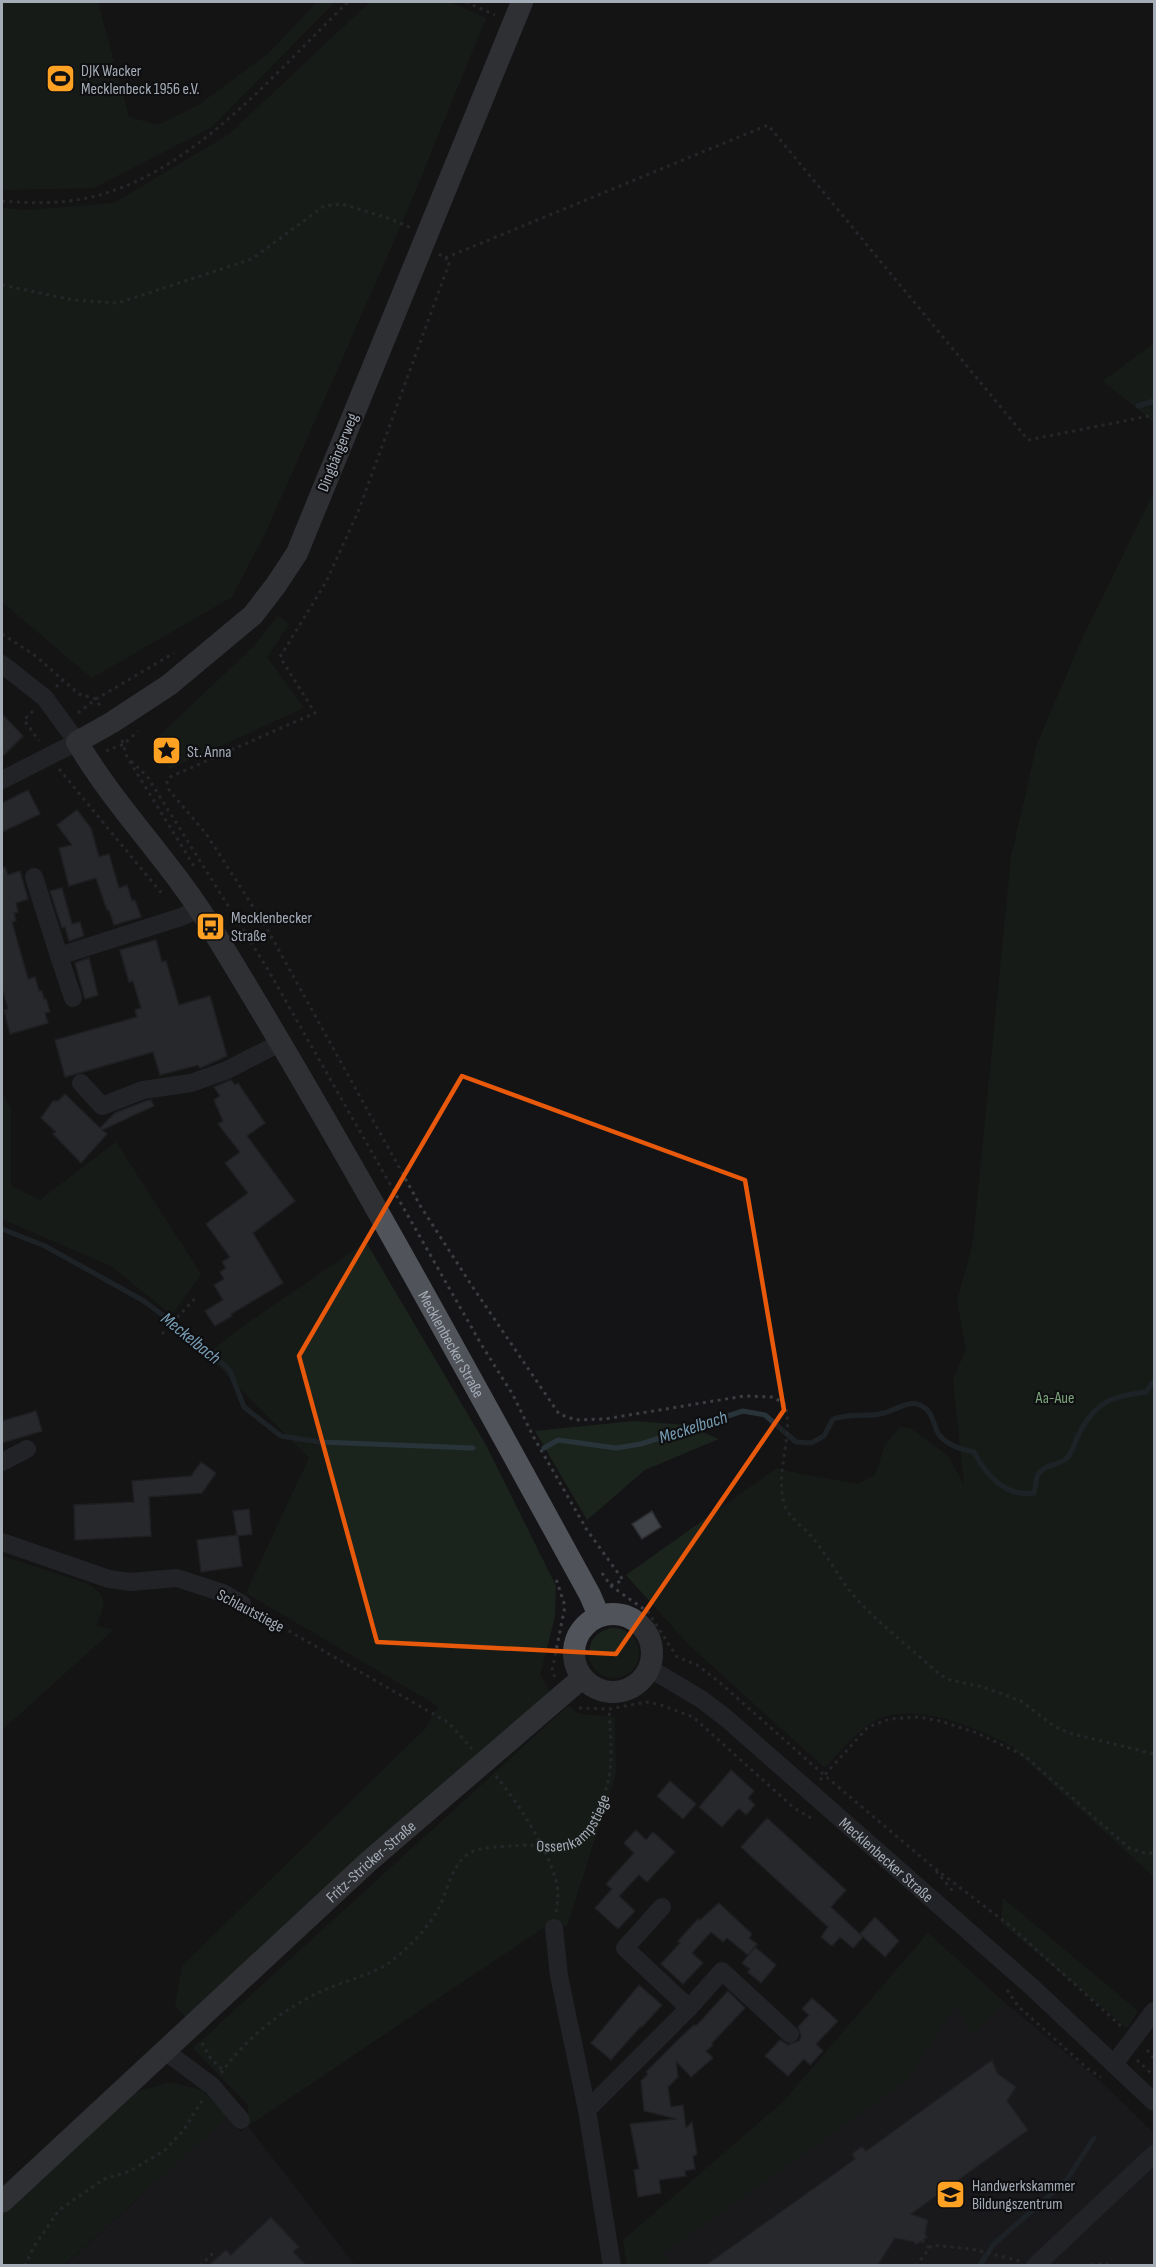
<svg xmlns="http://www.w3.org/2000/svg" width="1156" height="2267" font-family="'Sofia Sans Condensed',sans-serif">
<rect width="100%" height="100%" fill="#141416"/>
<path fill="#202023" d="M1004,2002L1100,2081L1154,2133V2265L670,2266L663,2254L907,2081L955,2007L975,2034Z
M228,2117L240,2132L248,2126L355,2265L64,2266Z"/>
<path fill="#1b241c" d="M2,2H98L129,117L158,125L197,106L269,53L317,2H335L212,127L94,188L2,190Z
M370,2H450L486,18L408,209L266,532L232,597L92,678L2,602V208L26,210L114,203L228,135Z
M1154,343V422L1103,381Z
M1154,492V1877L1016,1751L1014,1747C975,1728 909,1696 868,1725C852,1736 838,1754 825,1768L688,1644L626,1575L777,1468L801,1474L858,1484L875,1475L885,1445L900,1427L910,1428L948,1456L964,1485L953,1380L966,1349L957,1301L973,1243L1011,857L1037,744L1082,639Z
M278,616L289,624L267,657L304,708L169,769L160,735L253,647Z
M2,1092L11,1109V1186L40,1200L116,1142L201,1274L172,1315L111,1266L2,1219Z
M366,1242L486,1445L556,1586L555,1617L540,1675L550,1691L186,2018L175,2005L182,1966L426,1728L438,1706L246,1593L309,1458L207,1355L239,1329Z
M634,1421L686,1425L719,1439L645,1470L587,1520L535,1431Z
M2,1556L88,1584C111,1598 103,1603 97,1626L113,1630L2,1730Z
M589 1653a25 25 0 1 1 50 0a25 25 0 1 1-50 0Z
M568,1706L579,1714L615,1717L616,1773L567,1926H546L248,2126V2105L193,2048Z
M1003,1898L1138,2011L1127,2028L1001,1923Z
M928,1933L1004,2002L974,2035L955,2007L907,2081L663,2254L670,2265H627L623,2240L783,2102Z
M170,2082L202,2090L228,2117L64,2265L2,2266V2214L135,2092Z"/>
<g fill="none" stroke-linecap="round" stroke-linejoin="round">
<path stroke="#29343a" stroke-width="5" d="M1138,406L1154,401
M2,1229L45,1246L144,1301L209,1350L230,1371L244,1407L281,1436L320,1442L473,1448
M544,1448L558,1440L616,1448L641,1444L743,1411L765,1415L796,1442L811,1443L824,1436L833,1419C854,1412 867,1418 884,1413C900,1409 913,1395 928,1411C934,1418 935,1430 940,1436C948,1445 963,1450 974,1452C986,1476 1006,1497 1034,1493C1036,1487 1035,1480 1038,1475C1044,1463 1061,1466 1069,1456C1073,1449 1075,1441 1079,1434C1096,1400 1112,1397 1146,1392L1154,1381
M979,2266L994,2244L1066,2181L1094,2138"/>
</g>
<path fill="#3f4246" stroke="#2d2e32" stroke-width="1.5" d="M2,714L23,736L2,757Z
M28,790L40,814L2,832V803Z
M77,810L91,828L99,857L109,854L119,888L127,885L132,901L135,900L141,917L114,925L109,910H107L96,878L69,886L59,848L72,845L57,825Z
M5,867L8,875L20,871L28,899L16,903L18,912L14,913L16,921L12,922L28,979L35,977L39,991H42L44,999H46L50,1012L45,1013L48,1023L10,1034L4,1010L8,1009L2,988V868Z
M62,888L72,924L80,922L84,936L69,941L65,927L62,928L50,891Z
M156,940L162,962L166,961L179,1005L210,996L227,1056L200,1068L198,1065L160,1075L153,1052L65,1077L55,1040L137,1017L135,1010L141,1008L133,981L129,982L120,950Z
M89,958L98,995L85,999L75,963Z
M231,1080L235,1085L238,1083L265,1123L247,1136L295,1201L253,1233L283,1283L231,1314L232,1316L215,1326L205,1311L223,1300L214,1285L224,1279L220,1272L226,1268L222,1262L230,1257L206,1224L248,1193L225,1163L240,1152L218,1124L223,1121L214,1100L220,1096L214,1087Z
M65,1094L100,1128L115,1113L146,1101L151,1100L154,1106L102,1130L107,1134L81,1163L53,1134L56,1132L41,1118L53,1101H58Z
M36,1411L42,1431L2,1443V1421Z
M201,1462L216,1473L202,1493L149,1497L151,1536L75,1540L74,1505L134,1502L132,1481L191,1476Z
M249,1509L252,1534L238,1536L242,1566L201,1572L197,1540L237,1535L233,1511Z
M652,1511L661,1527L642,1539L632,1524Z
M731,1770L754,1791L748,1798L755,1805L746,1815L739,1808L722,1827L699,1807Z
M670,1781L696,1804L683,1819L657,1796Z
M767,1818L846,1890L831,1907L863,1937L853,1948L840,1937L832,1946L821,1937L828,1927L741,1847Z
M636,1830L646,1840L653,1832L675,1852L647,1882L639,1875L619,1896L635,1911L618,1929L595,1908L612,1889L606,1884L634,1853L624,1843Z
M719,1903L752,1934L749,1938L757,1944L748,1955L727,1938L723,1942L711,1932L692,1953L703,1963L683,1984L661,1964L680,1943L678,1941L698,1919L700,1920Z
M875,1917L899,1941L885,1957L860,1934Z
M755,1947L776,1965L761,1983L748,1972L750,1969L742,1963Z
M639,1985L662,2005L642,2027L641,2026L611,2060L591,2043Z
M728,1991L745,2008L712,2043L713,2045L706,2051L713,2058L691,2077L676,2061L678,2077L668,2087L671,2107L683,2105L686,2128L692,2122L697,2154L693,2157L695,2169L685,2171L686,2176L659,2180L661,2193L638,2197L634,2170L639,2169L630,2124L677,2119L644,2111L641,2081L648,2074L646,2072L681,2037L694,2025L696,2026Z
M812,1998L838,2021L816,2044L823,2051L810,2065L804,2059L788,2076L765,2056L780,2040L788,2045L799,2041L801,2036L798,2027L809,2015L802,2009Z
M992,2060L997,2073L1016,2087L1007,2101L1028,2130L911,2214L928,2220L925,2234L927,2237L916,2245L914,2242L895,2238L878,2265H706L855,2159L852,2154L862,2146L866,2151Z
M271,2217L299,2247L293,2252L306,2265H209L226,2250L231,2255Z"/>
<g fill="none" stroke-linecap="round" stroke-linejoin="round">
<g stroke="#3a3d42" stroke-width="3" stroke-dasharray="3 4.5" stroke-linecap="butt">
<path d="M466,2L495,15"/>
<path d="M2,201C36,204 72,204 106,193C200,164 279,69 348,2"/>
<path d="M439,254L445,258L768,125L1028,440L1154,415"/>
<path d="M445,258L450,261L358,512L326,582L280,657L315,713L170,777L167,782L169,790L207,835L266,927L421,1207L474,1289L559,1414L576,1420L605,1419L744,1396L773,1397L785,1404C794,1435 775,1470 784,1503C787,1516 801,1525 809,1534C827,1553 838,1578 855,1597C880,1625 911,1648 939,1674L950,1680L983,1687L1021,1701L1054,1726L1069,1733L1154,1754"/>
<path d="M2,285L73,300L118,303L252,259L324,206L342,204L391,219L411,228"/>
<path d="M2,634L33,654L79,694L96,699L100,706"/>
<path d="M56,687L62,681"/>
<path d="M33,711L24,720L39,741"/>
<path d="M78,713L96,699L174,653"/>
<path d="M122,740L127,757L194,866"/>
<path d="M106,751L124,744L138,731"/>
<path d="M131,761L147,776L267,968L481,1344L513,1395L533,1436L587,1530L623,1580L610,1586"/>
<path d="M59,769L163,895"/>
<path d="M162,1334L197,1296"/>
<path d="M602,1573L611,1586L648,1612L677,1657L697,1665L718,1681L824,1775L933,1867L1009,1925L1122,2027"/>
<path d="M256,1612L449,1723L472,1749"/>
<path d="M555,1677L552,1671L565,1606L555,1576"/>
<path d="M579,1708L609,1709L647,1702L658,1704L693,1717L794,1808L811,1818"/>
<path d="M496,1776C517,1801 556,1860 558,1893C558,1899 557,1906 556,1912"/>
<path d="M820,1780L868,1727L890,1719L918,1717L940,1721L977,1733L1025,1756L1129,1848L1145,1853H1154"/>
<path d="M936,1871L955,1894"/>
<path d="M1007,1990L1018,2006L1088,2069L1101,2077"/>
<path d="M202,2043L211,2059L223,2070"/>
<path d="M1147,2050L1154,2058"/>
<path d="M1137,2060L1154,2076"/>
<path id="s1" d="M221,2073C246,2038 283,2009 322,1991C344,1981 375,1974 393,1960C409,1947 425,1931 436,1913C447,1895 450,1867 468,1854C480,1846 499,1847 513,1846C529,1844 552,1847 567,1844C592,1838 604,1799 609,1777C613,1756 610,1731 609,1709"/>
<path d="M922,2240L929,2248"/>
<path d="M25,2266L33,2248L59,2210L104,2179L130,2171L165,2150L183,2131L202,2101"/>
<path d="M200,2266L214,2252"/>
<path d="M916,2266L932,2245L972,2249L1020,2261"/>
<path d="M1084,2266L1106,2263L1108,2266"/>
</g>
<g stroke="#34363b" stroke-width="18">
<path d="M2,664L45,698L77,742L2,780"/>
<path d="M34,877L59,956"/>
<path d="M73,998L59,956L181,917L199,909"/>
<path d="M81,1083L102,1106L143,1090L191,1083L225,1071L280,1043"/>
<path d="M2,1462L27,1449"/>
<path d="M2,1542L109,1579L131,1582L177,1578L223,1593L242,1604"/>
<path id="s2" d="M649,1668L701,1699L726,1718L1033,1988L1154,2102"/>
<path d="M662,1907L625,1948L689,2008"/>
<path d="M554,1928L559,1976L587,2110L612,2266"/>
<path d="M165,2051L212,2086L241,2120"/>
<path d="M1114,2064L1154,2011"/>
<path d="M587,2110L689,2008L722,1971L790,2034"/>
<path d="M1035,2266L1154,2154"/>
</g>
<g stroke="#50535a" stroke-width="22">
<path id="s3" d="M522,2L297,553L276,585L253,615L169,685L111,723L77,742C116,808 172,863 212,929C345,1146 467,1371 590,1595L599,1616"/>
<circle cx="613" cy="1653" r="39"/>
<path id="s4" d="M2,2202L368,1862L582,1678"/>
</g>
</g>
<path d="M0 0H1156V2267H0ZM462,1076L745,1180L784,1410L616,1654L377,1642L299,1356Z" fill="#141416" fill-opacity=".55" fill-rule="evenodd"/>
<path fill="none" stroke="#e8590c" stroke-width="4.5" stroke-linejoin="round" d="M462,1076L745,1180L784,1410L616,1654L377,1642L299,1356Z"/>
<defs>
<symbol id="stadium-square" viewBox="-11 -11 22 22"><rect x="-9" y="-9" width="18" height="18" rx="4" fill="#ffa122" stroke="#0f0f11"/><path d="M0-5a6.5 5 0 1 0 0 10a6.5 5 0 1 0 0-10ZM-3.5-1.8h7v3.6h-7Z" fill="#111"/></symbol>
<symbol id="sight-square" viewBox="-11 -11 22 22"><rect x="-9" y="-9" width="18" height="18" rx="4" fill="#ffa122" stroke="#0f0f11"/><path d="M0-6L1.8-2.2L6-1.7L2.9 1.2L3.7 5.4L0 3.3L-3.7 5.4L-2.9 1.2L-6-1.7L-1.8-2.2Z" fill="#111"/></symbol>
<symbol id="bus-square" viewBox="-11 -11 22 22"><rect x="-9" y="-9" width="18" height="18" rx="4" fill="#ffa122" stroke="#0f0f11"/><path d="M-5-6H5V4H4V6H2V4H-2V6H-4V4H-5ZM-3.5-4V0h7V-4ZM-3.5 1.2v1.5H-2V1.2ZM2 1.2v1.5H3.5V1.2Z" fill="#111"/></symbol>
<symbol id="university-square" viewBox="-11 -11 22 22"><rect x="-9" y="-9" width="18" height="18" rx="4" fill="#ffa122" stroke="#0f0f11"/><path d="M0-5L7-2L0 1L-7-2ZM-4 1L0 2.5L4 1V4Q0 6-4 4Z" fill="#111"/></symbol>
</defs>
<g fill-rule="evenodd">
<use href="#stadium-square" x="44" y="62" width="33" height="33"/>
<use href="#sight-square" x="150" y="734" width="33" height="33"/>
<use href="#bus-square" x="194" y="910" width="33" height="33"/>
<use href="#university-square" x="934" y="2178" width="33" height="33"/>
</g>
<g text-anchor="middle" stroke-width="4.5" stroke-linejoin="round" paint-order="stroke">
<g font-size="16" fill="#a4acb7" stroke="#0f0f11" text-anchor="start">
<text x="81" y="76">DJK Wacker<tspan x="81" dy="18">Mecklenbeck 1956 e.V.</tspan></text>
<text x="187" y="757">St. Anna</text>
<text x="231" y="923">Mecklenbecker<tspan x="231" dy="18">Straße</tspan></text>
<text x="972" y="2191">Handwerkskammer<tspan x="972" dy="18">Bildungszentrum</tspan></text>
</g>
<g font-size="16" fill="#a4acb7" stroke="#0f0f11">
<text transform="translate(337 452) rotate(-68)" y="6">Dingbängerweg</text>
<text dy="6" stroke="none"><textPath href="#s3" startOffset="1599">Mecklenbecker Straße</textPath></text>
<text transform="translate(251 1610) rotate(28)" y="6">Schlautstiege</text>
<text dy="6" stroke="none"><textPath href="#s1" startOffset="458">Ossenkampstiege</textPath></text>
<text dy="6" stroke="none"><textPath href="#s2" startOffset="306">Mecklenbecker Straße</textPath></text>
<text dy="6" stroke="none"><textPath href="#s4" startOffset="502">Fritz-Stricker-Straße</textPath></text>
</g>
<g font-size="16" fill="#7ba37a" stroke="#0f0f11">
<text x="1055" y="1403">Aa-Aue</text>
</g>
<g font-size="18" font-style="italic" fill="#789eb5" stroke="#0f0f11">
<text transform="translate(191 1338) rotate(39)" y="6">Meckelbach</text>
<text transform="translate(693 1427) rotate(-18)" y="6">Meckelbach</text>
</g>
</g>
<rect width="1156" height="2267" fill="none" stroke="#a4acb7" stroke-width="6"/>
</svg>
